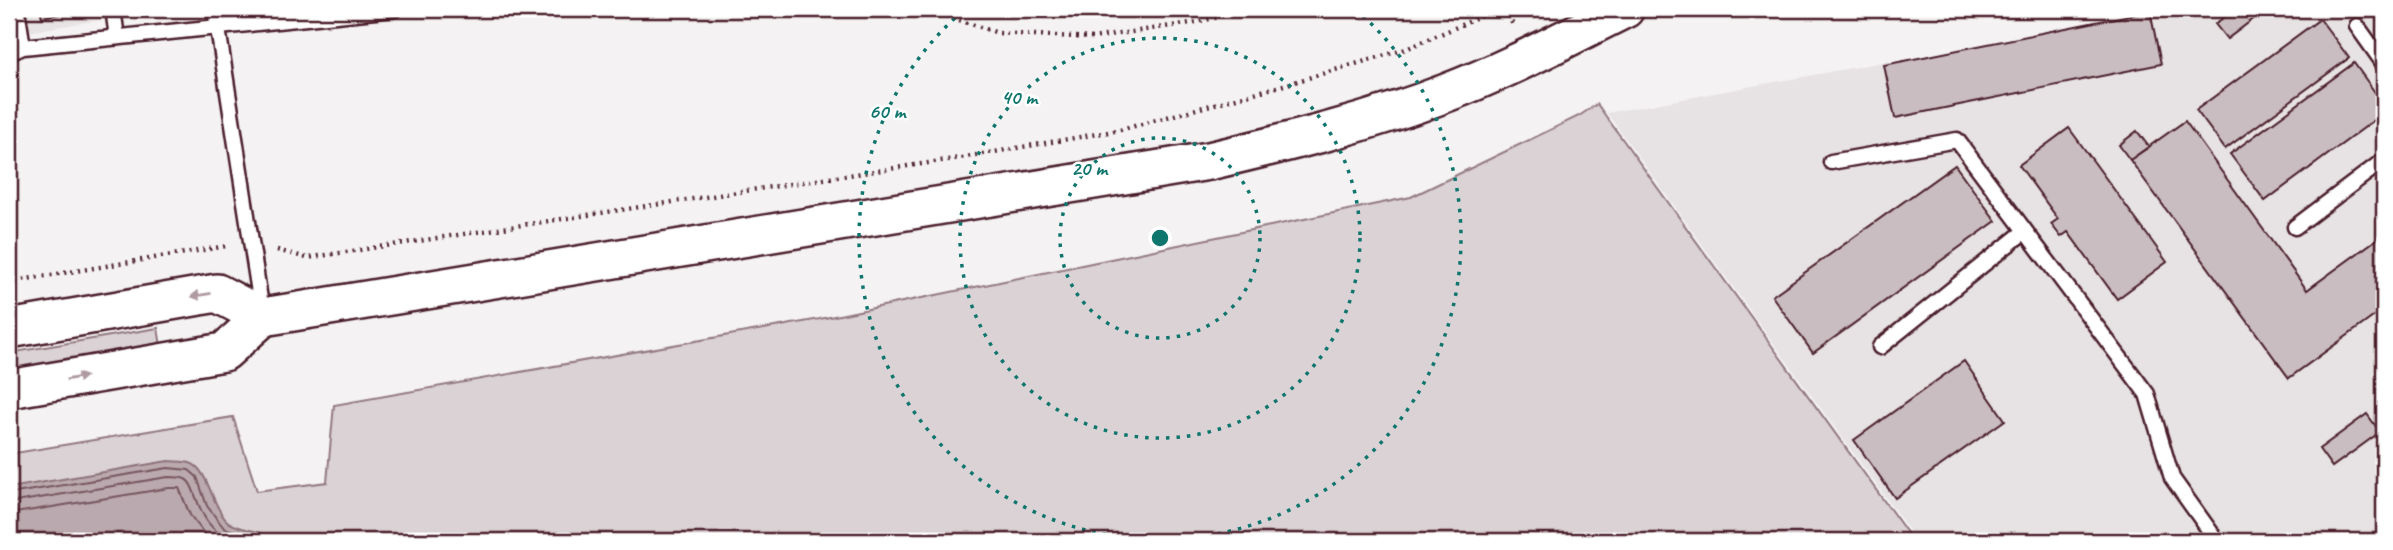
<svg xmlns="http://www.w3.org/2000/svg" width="2393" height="550" font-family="Caveat,sans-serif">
<rect width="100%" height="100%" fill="#f4f2f2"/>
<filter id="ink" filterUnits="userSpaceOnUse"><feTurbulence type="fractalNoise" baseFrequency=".0143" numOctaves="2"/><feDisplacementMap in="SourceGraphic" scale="14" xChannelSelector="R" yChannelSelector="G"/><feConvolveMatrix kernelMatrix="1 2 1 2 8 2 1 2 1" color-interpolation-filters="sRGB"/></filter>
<g filter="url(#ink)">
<path fill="#e7e2e3" d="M9,9H164L9,35Z
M2160,9H2384V541H1917L1607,113L1889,61L1891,64Z"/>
<path fill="#dbd2d5" stroke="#927880" stroke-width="2" d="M973,9H1130L1082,13Z
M1597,104L1913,541H9V454L233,417L257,491L327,482L334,405L820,319L1411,197L1579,116Z
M158,328L161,346L9,372V353Z"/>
<path fill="#baa9ae" stroke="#8d727a" stroke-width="2" d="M168,461C175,462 183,461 190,463C208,468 212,507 227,521C238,531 264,529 276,541H9V488Z"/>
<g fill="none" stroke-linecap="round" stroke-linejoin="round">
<path stroke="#77565f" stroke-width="2" d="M9,494L168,468L189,470L197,477L207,506L224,528L263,541
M9,503L168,477C173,477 181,477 185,479C199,485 194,529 235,541
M9,514L169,488H179L190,515L210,541"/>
</g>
<path fill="#cabdc1" stroke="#4a1f2b" stroke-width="2" d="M40,9H91L42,17Z
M2235,9H2249L2256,17L2227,39L2215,24Z
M2150,11L2161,64L1895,118L1884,65Z
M2320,19L2349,58L2225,149L2196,110Z
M2354,63L2384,105V113L2265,201L2230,154Z
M2185,121L2307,290L2384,234V309L2289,378L2130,160Z
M2069,128L2167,262L2117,299L2068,232L2061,237L2051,224L2058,219L2019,165Z
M2137,131L2149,147L2130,160L2119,145Z
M1955,165L1996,221L1813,353L1772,296Z
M1964,361L2005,420L1895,498L1854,440Z
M2367,414L2380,432L2332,467L2319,449Z"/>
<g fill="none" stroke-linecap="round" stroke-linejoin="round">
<defs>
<path id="service" d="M17,9L23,47
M113,9L117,37
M215,9L262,312
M2357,26L2384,64
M9,53L23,47L395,9
M1831,162L1957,140L2147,394L2172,478L2217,541
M2295,227L2384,160
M1880,347L2025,231"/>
<path id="tertiary" d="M9,329L217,293L263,317
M9,389L224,352L263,317L1209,161C1289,142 1369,123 1446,93C1508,70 1566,38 1625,9"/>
</defs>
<use href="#service" stroke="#4a1f2b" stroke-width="19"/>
<use href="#tertiary" stroke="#4a1f2b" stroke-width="42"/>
<path stroke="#4a1f2b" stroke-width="4.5" stroke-dasharray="2 5" stroke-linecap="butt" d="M926,9L998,33L1093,38L1197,22L1253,9
M1506,9L1514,28
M277,250L307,258L954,159L1120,130L1291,83L1406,49L1498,9
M9,282L227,246"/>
<use href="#service" stroke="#fff" stroke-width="14"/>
<use href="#tertiary" stroke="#fff" stroke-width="37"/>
</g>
<defs><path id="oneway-solid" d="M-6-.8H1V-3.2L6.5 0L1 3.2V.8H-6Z" transform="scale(1.75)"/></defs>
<g fill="#ae9aa0">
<use href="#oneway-solid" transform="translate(201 295) rotate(171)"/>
<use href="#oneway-solid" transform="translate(76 378) rotate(-10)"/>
</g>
</g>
<g fill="none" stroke="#0f766e" stroke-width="3.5" stroke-dasharray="3.5 7">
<circle cx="1160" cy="238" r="100"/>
<circle cx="1160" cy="238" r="200"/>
<path d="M1355 9A301 301 0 1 1 965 9"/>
</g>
<circle cx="1160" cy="238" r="10" fill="#0f766e" stroke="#fff" stroke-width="3.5"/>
<g font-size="21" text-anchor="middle" font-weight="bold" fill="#0f766e" stroke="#fff" stroke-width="5" stroke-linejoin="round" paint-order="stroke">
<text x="1019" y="104">40 m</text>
<text x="887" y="118">60 m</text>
<text x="1089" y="175">20 m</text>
</g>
<rect width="2393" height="550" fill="none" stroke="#fff" stroke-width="35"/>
<rect x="18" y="18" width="2358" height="515" fill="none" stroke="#4a1f2b" stroke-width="2.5" filter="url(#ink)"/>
</svg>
